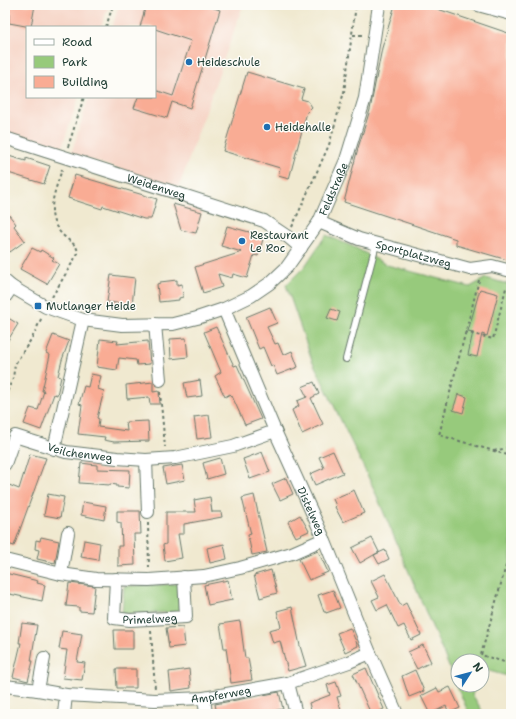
<svg xmlns="http://www.w3.org/2000/svg" width="516" height="719" font-family="'Shantell Sans',sans-serif">
<rect width="100%" height="100%" fill="#fdfcf7"/>
<filter id="ink" filterUnits="userSpaceOnUse"><feTurbulence type="fractalNoise" baseFrequency=".025" numOctaves="2"/><feDisplacementMap in="SourceGraphic" scale="8" xChannelSelector="R" yChannelSelector="G"/><feConvolveMatrix kernelMatrix="1 2 1 2 8 2 1 2 1" color-interpolation-filters="sRGB"/></filter>
<filter id="wash" filterUnits="userSpaceOnUse"><feTurbulence type="fractalNoise" baseFrequency=".012" numOctaves="4" result="noise"/><feDisplacementMap in="SourceGraphic" scale="16" xChannelSelector="R" yChannelSelector="G"/><feGaussianBlur stdDeviation="0.9" result="paint"/><feColorMatrix in="noise" values="0 0 0 0 0 0 0 0 0 0 0 0 0 0 0 0 0 1.4 0 .05"/><feComposite in="paint" operator="in"/></filter>
<g filter="url(#wash)">
<rect width="100%" height="100%" fill="#f0e9d0"/>
<path fill="#f6d2c3" d="M5,5H109L101,27H27V97H79L61,150L5,132Z
M119,5H243L179,187L71,154L89,97H155V27H112Z"/>
<path fill="#97ca7b" stroke="#5b8458" d="M326,235L356,248L387,265L470,287L486,278L511,285V677L482,669V661H458V685H481L472,694L484,714H469L373,487L312,360L286,285L305,266Z
M179,584L180,612L122,614L124,586Z"/>
<g id="blocks">
<path fill="#f9ac94" d="M9,5H35L31,27L9,23Z
M146,5H205L220,10L190,108L172,102L167,118L134,108L138,97H155V90L173,96L191,41L155,29V27H140Z
M395,5H426L511,34V261L456,245V239L344,202L358,148L370,110L382,48Z
M247,72L304,89L301,99L308,101L312,107L307,112L289,179L278,176L280,168L223,151Z
M5,155L26,161V158L50,166L44,184L5,172Z
M75,175L157,199L151,219H144L103,206L102,209L68,198Z
M173,204L202,212L196,233L181,230Z
M5,210L16,224L14,226L25,241L10,252L5,245Z
M227,226L264,236L258,256L254,255L247,278L233,274L232,278L218,274L222,287L203,293L195,267L242,252L221,246Z
M32,248L40,252L41,250L54,258L52,260L59,264L47,284L20,269Z
M111,275L135,278L132,305L107,302Z
M177,280V285L182,284L183,297L179,298V300L159,302L157,284L160,283V282Z
M480,289L498,294L487,336L482,334L477,357L468,355L473,332L468,331Z
M270,307L277,323L267,327L275,344L278,343L283,355L292,351L298,367L277,375L273,365L271,366L263,347L259,349L246,317Z
M331,309L340,312L337,321L327,318Z
M5,316L18,324L5,345Z
M216,327L234,366L237,365L261,419L245,425L232,396L230,394L225,397L215,376L221,372L204,332Z
M53,335L69,341L62,360L58,376L61,377L57,395L54,394L41,430L24,424L30,408L38,410L44,391H42L50,355L46,353Z
M186,338L188,357L171,359L170,339Z
M100,339L118,341L117,344L148,341L150,364L137,365L136,360L119,358L117,370L97,367Z
M91,374L101,376L98,389L104,391L97,418L99,419L98,427L127,431L126,422L148,421L149,441L114,442L104,440L105,437L78,434L82,405L79,404L84,386L88,387Z
M200,380L202,396L187,398L184,383Z
M153,382V392L159,391L160,404H150L149,397L127,399L126,385Z
M314,382L319,394L311,398L323,424L302,434L292,410L299,406L297,401L307,397L302,387Z
M458,394L467,397L463,413L453,410Z
M209,415L212,437L197,439L194,417Z
M333,451L343,473L315,485L310,474L324,468L319,457Z
M262,452L270,472L250,479L243,459Z
M30,454L46,458L14,546L5,543V496L9,485L19,489Z
M220,458L224,474L207,479L203,463Z
M81,463L97,465V469L130,470L129,488L117,487V485L110,484V485L79,483Z
M182,465L185,480L166,484L163,468Z
M286,478L293,494L280,500L272,484Z
M354,490L364,513L343,522L335,507L336,506L333,499Z
M48,494L64,497L60,518L44,515Z
M254,495L267,552L252,555L248,535L251,534L242,498Z
M210,497L212,512H221L222,517L184,524V534H178L182,558L165,561L163,545L166,544V512H196L194,500Z
M83,502L106,506L104,520L81,515Z
M117,511H140L141,534H134L135,565L118,566V546H122L121,523L117,522Z
M300,515L309,531L296,537L288,522Z
M41,537L59,541L55,563L37,559L39,550L35,549L36,540L40,541Z
M372,538L379,552L360,563L352,548Z
M84,540L100,543L98,560L81,557Z
M224,544L227,559L210,563L207,548Z
M385,550L389,559L379,564L374,555Z
M318,551L328,572L309,580L299,559Z
M271,570L277,593L260,598L254,575Z
M5,573L38,581L37,583L45,585L42,601L5,593Z
M385,574L401,606L406,603L421,635L411,640L404,625L398,628L387,605L377,610L372,600L379,597L371,581Z
M228,580L232,600L208,605L204,585Z
M69,583L95,586L92,612L79,611V607L66,606Z
M333,590L340,608L326,613V612H324L318,595Z
M292,607L300,646L306,666L288,671L280,641L273,643L269,630L281,627L277,611Z
M240,621L245,658H248L252,680L231,683L226,648H224L220,624Z
M22,623L37,625L31,661H33L28,681L13,677L21,643H19Z
M183,627L185,646L169,648L166,628Z
M350,628L358,646L345,652L337,633Z
M114,630H133V649H115Z
M62,631L82,634L77,662L85,663L82,680L63,678L67,650L59,649Z
M423,645L431,662L417,669L408,652Z
M366,668L384,709L380,711L382,714H371L353,674Z
M116,669H136V688H117Z
M189,669L191,688L171,691L169,672Z
M415,670L424,691L409,697L402,676Z
M336,682L341,696L337,697L342,714H312L309,703L330,695L327,685Z
M450,687L460,708L449,713L446,706L430,714L421,696L437,688L439,692Z
M279,692L283,709L257,714H217L215,704Z"/>
</g>
</g>
<g filter="url(#ink)">
<use href="#blocks" fill-opacity="0" stroke="#68796b" stroke-width="1"/>
<g fill="none" stroke-linecap="round" stroke-linejoin="round">
<defs>
<path id="lane" d="M346,359L376,244"/>
<g id="street">
<path d="M478,5L511,14"/>
<path id="s1" d="M5,138L264,221L288,237L301,248"/>
<path id="s2" d="M319,222L359,239L470,269L492,266L511,271"/>
<path id="s3" d="M5,281L12,287L46,307L83,320L122,325L173,324L197,318L224,309L251,296L270,283L287,267L319,222L346,160L365,98L379,5"/>
<path d="M5,297L12,287"/>
<path id="s4" d="M224,309L275,431L324,539L370,653L397,714"/>
<path d="M155,324L160,380"/>
<path d="M54,449L83,320"/>
<path d="M146,460L148,512"/>
<path id="s5" d="M5,464L15,436L66,452L117,458L146,460L175,458L233,446L275,431"/>
<path d="M5,560L61,574L96,579L149,580L204,576L240,568L292,553L324,539"/>
<path d="M61,574L68,533"/>
<path id="s6" d="M116,579L114,618L130,620L186,617L184,577"/>
<path d="M288,683L296,714"/>
<path id="s7" d="M5,686L38,690L66,695L155,700L204,698L288,683L349,662L370,653"/>
<path d="M38,690L44,658"/>
<path d="M204,698L206,714"/>
<path d="M64,714L66,695"/>
</g>
</defs>
<use href="#lane" stroke="#68796b" stroke-width="8"/>
<use href="#street" stroke="#68796b" stroke-width="14"/>
<path stroke="#68796b" stroke-width="2" stroke-dasharray="3 3" stroke-linecap="butt" d="M106,27L113,5
M353,35H363
M68,147L84,97
M292,227L329,145L344,92L356,5
M479,280L439,435L511,456
M52,297L78,253C77,244 71,243 65,237C42,217 55,193 62,169
M465,332L493,339L506,288L511,289
M160,392L165,447
M5,397L13,378L15,364L32,338L42,317
M494,451L511,447
M148,523L149,568
M511,548L481,655L511,664
M151,631L155,689"/>
<use href="#lane" stroke="#fff" stroke-width="6"/>
<use href="#street" stroke="#fff" stroke-width="12"/>
</g>
</g>
<g fill="#1f6fb2" stroke="#fdfcf7" stroke-width="1.5">
<circle cx="189" cy="62" r="4"/>
<circle cx="267" cy="127" r="4"/>
<circle cx="242" cy="241" r="4"/>
<rect x="34" y="302" width="8" height="8" rx="2"/>
</g>
<g text-anchor="middle" stroke-width="3" stroke-linejoin="round" paint-order="stroke">
<g font-size="11" fill="#1f3d34" stroke="#fdfcf7" text-anchor="start">
<text x="197" y="66">Heideschule</text>
<text x="275" y="131">Heidehalle</text>
<text x="250" y="239">Restaurant<tspan x="250" dy="13">Le Roc</tspan></text>
<text x="46" y="310">Mutlanger Heide</text>
</g>
<g font-size="11" fill="#1f3d34" stroke="#fdfcf7">
<text dy="4" stroke="none"><textPath href="#s1" startOffset="159">Weidenweg</textPath></text>
<text dy="4" stroke="none"><textPath href="#s3" startOffset="399">Feldstraße</textPath></text>
<text dy="4" stroke="none"><textPath href="#s2" startOffset="100">Sportplatzweg</textPath></text>
<text dy="4" stroke="none"><textPath href="#s5" startOffset="97">Veilchenweg</textPath></text>
<text dy="4" stroke="none"><textPath href="#s4" startOffset="220">Distelweg</textPath></text>
<text dy="4" stroke="none"><textPath href="#s6" startOffset="75">Primelweg</textPath></text>
<text dy="4" stroke="none"><textPath href="#s7" startOffset="217">Ampferweg</textPath></text>
</g>
</g>
<rect width="516" height="719" fill="none" stroke="#fdfcf7" stroke-width="20"/>
<rect x="26" y="26" width="130" height="72" fill="#fdfcf7" stroke="#a4b0a9"/>
<rect x="34" y="39" width="20" height="6" fill="#ffffff" stroke="#a4b0a9"/>
<text x="62" y="46" font-size="12" fill="#1f3d34">Road</text>
<rect x="34" y="56" width="20" height="12" fill="#97ca7b" stroke="#a4b0a9"/>
<text x="62" y="66" font-size="12" fill="#1f3d34">Park</text>
<rect x="34" y="76" width="20" height="12" fill="#f9ac94" stroke="#a4b0a9"/>
<text x="62" y="86" font-size="12" fill="#1f3d34">Building</text>
<g transform="translate(470 673) rotate(54)"><circle r="19" fill="#fdfcf7" stroke="#a4b0a9"/>
<path d="M0-3L7 15L0 10L-7 15Z" fill="#1f6fb2"/>
<text y="-6" font-size="11" font-weight="bold" text-anchor="middle" fill="#1f3d34">N</text>
</g>
</svg>
